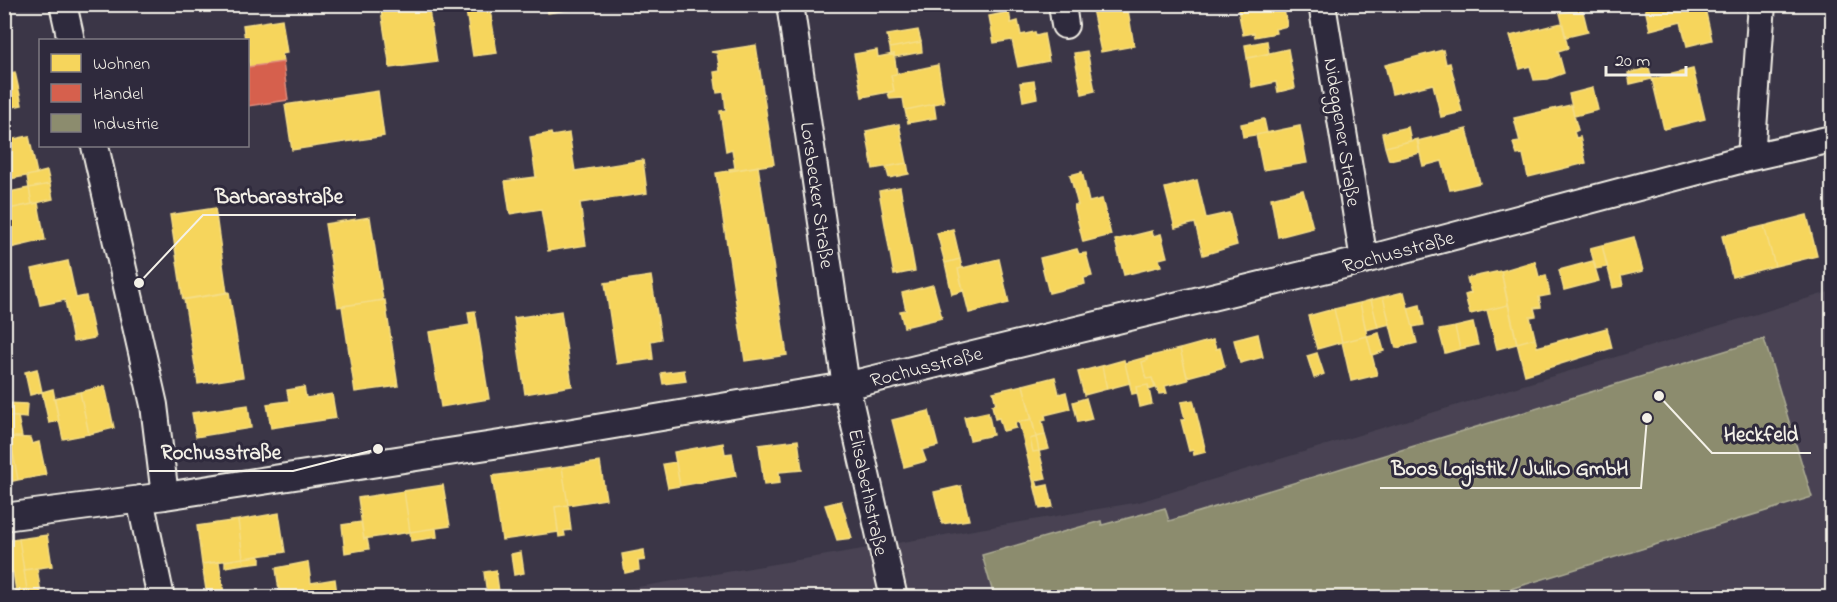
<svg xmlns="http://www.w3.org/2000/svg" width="1837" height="602" font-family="'Indie Flower',sans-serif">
<rect width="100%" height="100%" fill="#3b3647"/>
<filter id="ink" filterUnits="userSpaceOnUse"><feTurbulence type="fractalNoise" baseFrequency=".0167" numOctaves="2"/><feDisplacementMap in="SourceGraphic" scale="12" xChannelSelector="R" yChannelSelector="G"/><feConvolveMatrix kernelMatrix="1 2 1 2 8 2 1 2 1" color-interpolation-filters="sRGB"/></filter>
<g filter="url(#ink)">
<path fill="#484352" d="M1832,291V597L573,598L1139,502Z"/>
<path fill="#f6d55c" stroke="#f5dd86" stroke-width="1.5" d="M380,4H428L437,62L390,68Z
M465,4H489L497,53L473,56Z
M546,4H605L548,13Z
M1127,4L1134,46L1101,52L1092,9Z
M1237,4H1283L1287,26L1275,29L1276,33L1255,37L1254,33L1243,35Z
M1644,4H1704L1712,40L1687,46L1681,22L1650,30Z
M1582,8L1588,32L1566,37L1560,13Z
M1009,12L1011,23L1018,21L1021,35L1035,32L1036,36L1044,34L1049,61L1018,67L1012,40L994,43L989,16Z
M282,19L287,53L282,54L283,62L249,67L248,40H245L243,25Z
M1562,23L1568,48L1558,51L1564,73L1548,79L1534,80L1530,66L1520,69L1510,36Z
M918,30L921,42L890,48L887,35Z
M1267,41L1269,54L1247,58L1245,45Z
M921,42L922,52L894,57V54L891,55L890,48Z
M756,45L774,164L729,171V169L735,168L732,149L726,151L720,111L726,110L724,92L717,93L714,72L720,71L717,53L711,52Z
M1288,49L1295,88L1278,92L1276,82L1252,87L1247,58Z
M877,50L878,57L894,54L897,74L891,75L894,91L862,97L854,54Z
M1443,50L1446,64L1450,63L1462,112L1441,117L1433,84L1392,94L1385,65Z
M1087,51L1095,91L1082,94L1074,53Z
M938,65L944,102L905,110L903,98L890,99L888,93L894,91L891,75Z
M1649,68L1652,79L1630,84L1628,73Z
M1693,69L1705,119L1664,129L1652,79Z
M15,72L22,105L4,109V74Z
M1034,81L1037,98L1023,101L1020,83Z
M1593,88L1598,110L1574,116L1569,94Z
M378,91L384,136L292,150L285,105Z
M934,104L936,118L908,123L905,110Z
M1571,105L1578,130L1574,132L1576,138L1580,137L1586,163L1528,177L1523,154L1517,155L1513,143L1520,142L1514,118Z
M1264,119L1267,133L1243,137L1241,124Z
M899,124L907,163L873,169L866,131Z
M1300,126L1307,163L1263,170L1256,135Z
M1408,127L1411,141L1385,147L1382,133Z
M1467,129L1480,183L1450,190L1442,161L1423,166L1417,141Z
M551,133L552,136L569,133L575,171L643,160L647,193L580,203L586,245L548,251L541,209L510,214L505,181L536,177L530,137Z
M29,136L37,174L4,180V141Z
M1418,139L1420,153L1389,160L1385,147Z
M907,163L909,174L889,178L886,167Z
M758,166L787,355L745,361L716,173Z
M47,171L50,184L29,188L27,176Z
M1082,172L1089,202L1102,199L1111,235L1083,242L1074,205H1078L1070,175Z
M1197,180L1206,218L1229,213L1237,245L1203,255L1195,223L1175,228L1165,188Z
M50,184L53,199L32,204L29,188Z
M900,187L915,271L894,275L879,191Z
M29,188L32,204L4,210V193Z
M1303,190L1313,228L1278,237L1271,198Z
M38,203L45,240L10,248L4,210Z
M215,208L227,293L183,300L170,215Z
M1807,215L1817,256L1775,266L1764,226Z
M370,217L383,300L338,307L325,224Z
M1764,226L1775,266L1732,277L1722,236Z
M953,229L960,259L945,263L937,233Z
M1152,231L1153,236L1161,234L1167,257L1159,259L1161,266L1124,275L1115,240Z
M1634,237L1643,271L1621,276L1623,286L1613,288L1602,245Z
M1602,245L1607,267L1596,269L1590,248Z
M1077,249L1079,254L1086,253L1092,276L1084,278L1085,284L1049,293L1040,258Z
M960,259L962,268L958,269L963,291L952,294L945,263Z
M999,259L1009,303L969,313L958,269Z
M68,261L76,298L86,296L95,338L73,342L65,300L40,305L32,269Z
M1535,261L1539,277L1546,275L1550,295L1539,297L1541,307L1534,308L1536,316L1530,317L1535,338L1517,343L1501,271Z
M1593,261L1599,281L1564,290L1559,270Z
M1501,271L1508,305L1470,314L1465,295L1471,293L1467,278Z
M651,276L661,339L651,341L653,359L617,364L605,283Z
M933,285L942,318L904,327L900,311L906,310L902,293Z
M229,292L243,377L198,384L184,299Z
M1404,292L1417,343L1396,348L1383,297Z
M1383,297L1390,324L1378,327L1371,300Z
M385,300L398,386L355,392L342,306Z
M1371,300L1378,327L1366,330L1360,303Z
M1360,303L1367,336L1342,342L1334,309Z
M1420,305L1424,325L1413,327L1408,308Z
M1508,305L1517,344L1497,349L1487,310Z
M1334,309L1342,342L1317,349L1308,316Z
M475,311L489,399L441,407L429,332L470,325L468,312Z
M561,311L572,386L525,394L514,318Z
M1473,323L1478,345L1460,349L1455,327Z
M1455,327L1460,349L1445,353L1439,330Z
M1607,328L1612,348L1525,375L1517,343L1535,338L1537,347Z
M1379,333L1384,351L1372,355L1367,336Z
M1258,334L1263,357L1240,363L1234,340Z
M1367,336L1377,375L1351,381L1342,342Z
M1213,340L1216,349L1220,348L1225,367L1187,377L1180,349Z
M1180,349L1188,380L1165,386L1167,393L1159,394L1152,378L1146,379L1142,362L1148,360L1147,357Z
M1317,353L1324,374L1314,378L1307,356Z
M1147,357L1148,360L1142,362L1146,379L1152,378L1155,388L1149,390L1148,385L1136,387L1137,393L1132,394L1125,363Z
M1124,360L1130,383L1107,389L1102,366Z
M1102,366L1107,389L1084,395L1078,372Z
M37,369L42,392L30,395L25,372Z
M684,370L686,381L663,384L661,373Z
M1055,377L1059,394L1066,392L1070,409L1045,415L1046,420L1042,421L1045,435L1036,437L1023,385Z
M1023,385L1032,419L1015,423L1016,428L1003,431L999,418L995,419L992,405L996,404L993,392Z
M1148,385L1152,404L1140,407L1136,387Z
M105,386L114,428L89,434L80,392Z
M304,387L306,398L332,394L336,418L271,428L267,404L289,401L287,390Z
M53,389L59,421L49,423L42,392Z
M80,392L89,434L63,439L54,398Z
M1086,398L1092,419L1078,422L1073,402Z
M1193,400L1206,452L1194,455L1193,450L1189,451L1181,420H1185L1181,402Z
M4,403L27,404L26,418L6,416Z
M248,405L251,428L196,437L192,413Z
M929,411L938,446L922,450L926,461L904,467L892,420Z
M988,412L993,435L970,440L964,417Z
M6,416L18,417L22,437H10Z
M6,416L12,448L4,449V417Z
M1032,419L1036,437L1030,439L1033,452L1039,451L1046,478L1036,480L1038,487L1048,485L1053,507L1040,509L1019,422Z
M1045,435L1049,449L1039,451L1036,437Z
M10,437L30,438L32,444L39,442L46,475L18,480Z
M1036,437L1039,451L1033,452L1030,439Z
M798,440L802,470L779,472L780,483L764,485L759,445Z
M723,443L725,454L732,453L736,476L680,486L674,452Z
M12,448L18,480L4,483V449Z
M600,462L606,499L568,505L562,467Z
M676,462L680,486L668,488L663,464Z
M562,467L568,505L555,507L558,532L502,540L492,476Z
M443,485L450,526L410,532L404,491Z
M961,486L969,520L942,524L934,492Z
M404,491L410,532L364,539L358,498Z
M841,501L852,538L837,540L825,505Z
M568,505L571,530L564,531L565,536L559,537L555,507Z
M279,513L285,552L243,558L238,520Z
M238,520L243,558L202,564L197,526Z
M361,522L364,539L367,538L369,549L345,553L342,525Z
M436,528L437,537L411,541L410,532Z
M47,535L52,566L24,570L19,539Z
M19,539L28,596L22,598H17L13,572L4,574V541Z
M644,550L645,560L638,561L639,570L625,573L622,554Z
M521,552L524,573L514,575L511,554Z
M260,556V562L244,564L243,558Z
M243,558L244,564L225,567V561Z
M219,562L224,594L207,596L202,564Z
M308,562L311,583L335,579L337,594L280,598L276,568Z
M37,568L41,594L28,596L24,570Z
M496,570L499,592L487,594L484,572Z"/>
<path fill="#d6604d" stroke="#df8c7c" stroke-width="1.5" d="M283,62L288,100L248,106V67Z"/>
<path fill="#8c8c6e" stroke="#abaa93" stroke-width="1.5" d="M1764,339L1812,497L1481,598H976L993,593L982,555L1101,521L1102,525L1165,508L1169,521Z"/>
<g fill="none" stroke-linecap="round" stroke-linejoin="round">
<defs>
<path id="minor" d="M63,4L71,40
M790,4L846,386L894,598
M1062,4L1065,25
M1322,4L1364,260
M95,146L154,405L165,496
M1751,157L1762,4
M140,499L161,598
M4,517L165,496L513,442L846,386L1364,260L1751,157L1832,139"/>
</defs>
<use href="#minor" stroke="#f4f1e8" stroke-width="30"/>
<use href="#minor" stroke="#2f2a3d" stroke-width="26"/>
</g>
</g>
<g text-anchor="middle" stroke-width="6" stroke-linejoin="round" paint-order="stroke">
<g font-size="20" fill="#f4f1e8" stroke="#2f2a3d">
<text transform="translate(1343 132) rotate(81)" y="7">Nideggener Straße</text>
<text transform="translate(818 195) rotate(82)" y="7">Lorsbecker Straße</text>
<text transform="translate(1398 251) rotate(-15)" y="7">Rochusstraße</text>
<text transform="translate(926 366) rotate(-14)" y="7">Rochusstraße</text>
<text transform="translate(869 492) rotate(78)" y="7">Elisabethstraße</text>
</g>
</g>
<path fill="none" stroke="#f4f1e8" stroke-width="2" d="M139 283L203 215H356M1659 396L1712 453H1811M378 449L293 471H149M1647 418L1641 488H1380"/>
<g fill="#f4f1e8" stroke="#2f2a3d" stroke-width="2">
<circle cx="139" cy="283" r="6"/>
<circle cx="1659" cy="396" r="6"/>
<circle cx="378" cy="449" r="6"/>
<circle cx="1647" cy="418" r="6"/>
</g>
<g font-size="21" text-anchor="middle" font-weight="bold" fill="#f4f1e8" stroke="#2f2a3d" stroke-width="6" stroke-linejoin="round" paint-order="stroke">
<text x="279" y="203">Barbarastraße</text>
<text x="1761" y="441">Heckfeld</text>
<text x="221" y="459">Rochusstraße</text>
<text x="1510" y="475">Boos Logistik / Juli.O GmbH</text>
</g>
<rect width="1837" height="602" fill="none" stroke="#2f2a3d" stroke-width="24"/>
<rect x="12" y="12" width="1813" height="578" fill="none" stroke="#f4f1e8" stroke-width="2" filter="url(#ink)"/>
<rect x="39" y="39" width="210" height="108" fill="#2f2a3d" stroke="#7e7a81" stroke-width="1.5"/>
<rect x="51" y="54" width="30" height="18" fill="#f6d55c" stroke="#7e7a81" stroke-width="1.5"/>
<text x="93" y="69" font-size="18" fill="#f4f1e8">Wohnen</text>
<rect x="51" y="84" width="30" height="18" fill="#d6604d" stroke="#7e7a81" stroke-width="1.5"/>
<text x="93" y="99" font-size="18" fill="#f4f1e8">Handel</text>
<rect x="51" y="114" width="30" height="18" fill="#8c8c6e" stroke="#7e7a81" stroke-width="1.5"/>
<text x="93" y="129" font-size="18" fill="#f4f1e8">Industrie</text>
<path d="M1606 66v9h80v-9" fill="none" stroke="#f4f1e8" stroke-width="3"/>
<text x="1615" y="66" font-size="18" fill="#f4f1e8" stroke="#2f2a3d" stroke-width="4.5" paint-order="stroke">20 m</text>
</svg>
